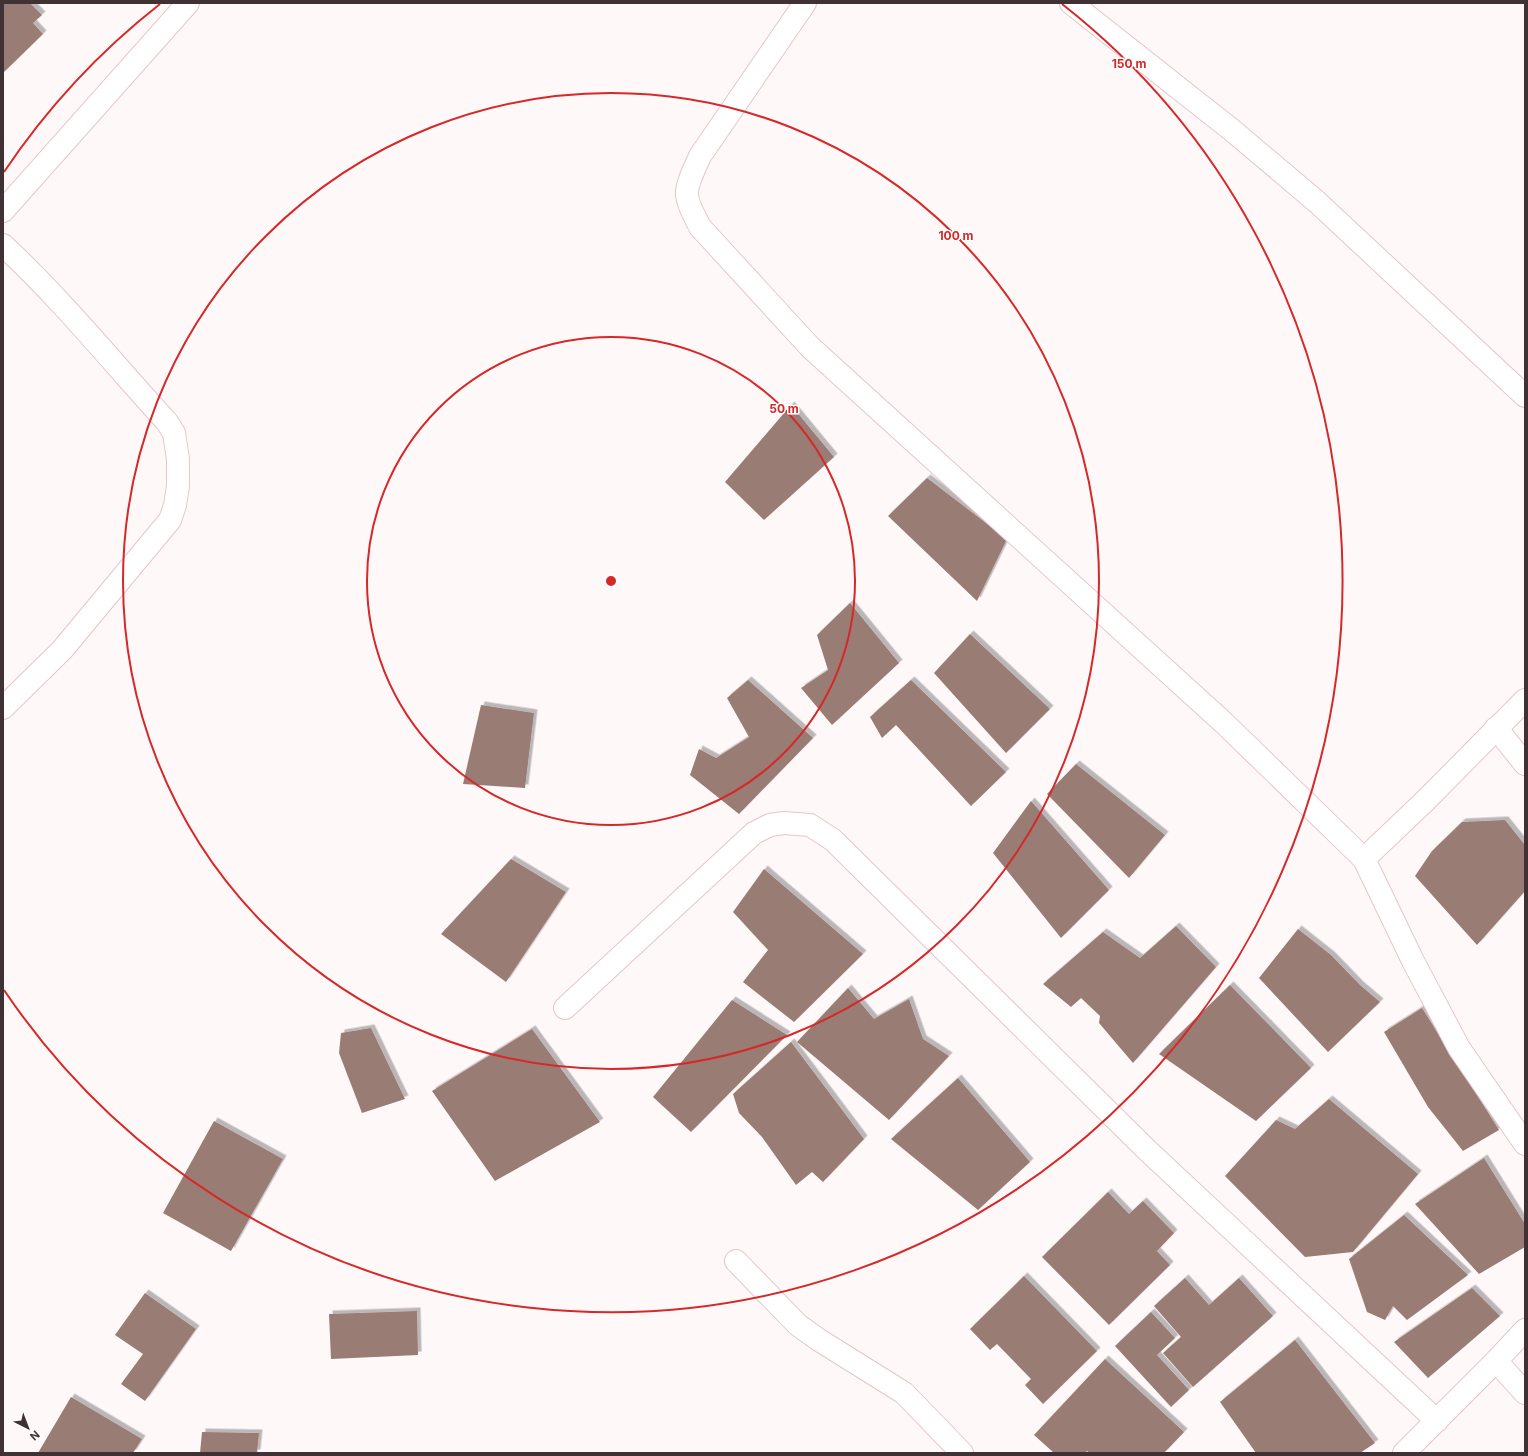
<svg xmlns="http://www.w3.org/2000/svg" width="1528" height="1456" font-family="Inter,sans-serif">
<defs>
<filter id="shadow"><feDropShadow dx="3.5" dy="-3.5" stdDeviation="0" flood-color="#0004"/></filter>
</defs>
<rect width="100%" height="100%" fill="#fff8f9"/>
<path fill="#997c73" filter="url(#shadow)" d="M3,3H30L42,15L33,23L43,34L3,73Z
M791,405L834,457L764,520L725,482Z
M927,478L1007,539L977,601L888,516Z
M850,603L899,663L832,725L801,688L828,670L817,635Z
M970,634L1050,709L1006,753L934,673Z
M748,680L813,738L739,814L690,775L699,749L716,758L749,737L727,698Z
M911,680L1006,772L971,806L896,725L882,738L870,717Z
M481,705L534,713L525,788L463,784Z
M1076,764L1165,835L1129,878L1047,794Z
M1031,801L1109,890L1061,938L993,853Z
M1505,820L1525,845V891L1477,945L1415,876L1432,851L1462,822Z
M511,859L566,892L506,982L441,934Z
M764,869L863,954L794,1022L743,982L768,950L733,912Z
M1176,926L1216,967L1133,1063L1099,1023L1100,1016L1081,998L1071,1007L1043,984L1103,932L1140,958Z
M1298,929L1331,955L1360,985L1380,1002L1328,1052L1259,978Z
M1230,985L1311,1068L1256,1121L1159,1054Z
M848,988L874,1019L909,999L923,1039L949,1056L889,1120L797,1042Z
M732,1000L787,1035L691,1132L653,1097Z
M1422,1008L1499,1130L1463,1151L1428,1107L1384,1032Z
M371,1028L405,1099L362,1113L339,1053L341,1033Z
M532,1029L600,1122L495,1181L432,1091Z
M791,1042L864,1139L823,1182L812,1172L796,1185L762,1137L739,1113L733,1094Z
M958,1078L1030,1162L978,1210L891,1139Z
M1329,1099L1418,1174L1353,1252L1305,1257L1225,1176L1276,1120L1295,1129Z
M214,1121L283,1159L231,1251L163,1213Z
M1484,1158L1525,1224V1247L1479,1274L1415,1204Z
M1108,1192L1129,1214L1143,1201L1174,1233L1157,1251L1170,1265L1109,1325L1042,1257Z
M1404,1215L1468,1275L1407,1320L1393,1306L1385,1320L1367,1312L1349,1259Z
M1024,1276L1097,1351L1043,1404L1025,1385L1031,1379L997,1344L990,1350L970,1329Z
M1185,1278L1209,1305L1239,1278L1273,1316L1193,1387L1163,1353L1181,1337L1154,1306Z
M1472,1288L1500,1316L1428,1378L1394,1342Z
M145,1293L196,1329L145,1401L121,1384L143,1354L115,1335Z
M417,1311L418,1355L331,1359L329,1314Z
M1151,1312L1175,1338L1157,1355L1189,1390L1171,1407L1115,1346Z
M1295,1340L1375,1443L1360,1453H1256L1220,1402Z
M1105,1359L1184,1432L1164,1453H1089L1087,1451L1085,1453H1054L1034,1435Z
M71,1397L142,1439L133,1453H38Z
M202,1432L259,1433L257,1453H200Z"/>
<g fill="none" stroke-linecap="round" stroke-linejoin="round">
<defs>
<path id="minor" d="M805,3L700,156C696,166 686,184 687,195C688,206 695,217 700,227L810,347L1224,723L1364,859L1413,961L1459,1048L1525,1144
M1071,3L1233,131L1317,202L1525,396
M3,211L188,3
M3,245C62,300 113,363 167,422L174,433L178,459V486L175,505L170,520L62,650L3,708
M1496,728L1525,764
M1364,859L1425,801L1525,700
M565,1008L754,833L770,825L784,823L810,825L833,840L1148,1151L1437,1421
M736,1261L798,1325L819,1340L904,1393L962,1453
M1496,1361L1525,1393
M1404,1453L1496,1361L1525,1330"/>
</defs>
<use href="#minor" stroke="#e7c5ca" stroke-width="24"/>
<use href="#minor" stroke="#fff" stroke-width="22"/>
</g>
<g fill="none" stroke="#d62828" stroke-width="2">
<circle cx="611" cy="581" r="244"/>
<circle cx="611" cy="581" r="488"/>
<path d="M4 172A732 732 0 0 1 160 4M1062 4A732 732 0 1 1 4 990"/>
</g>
<circle cx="611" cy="581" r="6" fill="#d62828" stroke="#fff" stroke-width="2"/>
<g font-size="12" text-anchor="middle" font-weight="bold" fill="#d62828" stroke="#fff" stroke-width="3" stroke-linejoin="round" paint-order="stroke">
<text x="1129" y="68">150 m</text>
<text x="956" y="240">100 m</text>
<text x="784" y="413">50 m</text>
</g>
<rect width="1528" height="1456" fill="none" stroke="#403234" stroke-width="8"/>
<g transform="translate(28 1428) rotate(138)" stroke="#ffffff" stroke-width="3" paint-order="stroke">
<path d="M0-3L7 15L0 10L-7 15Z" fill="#403234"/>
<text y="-6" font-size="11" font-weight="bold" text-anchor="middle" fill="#403234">N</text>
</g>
</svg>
